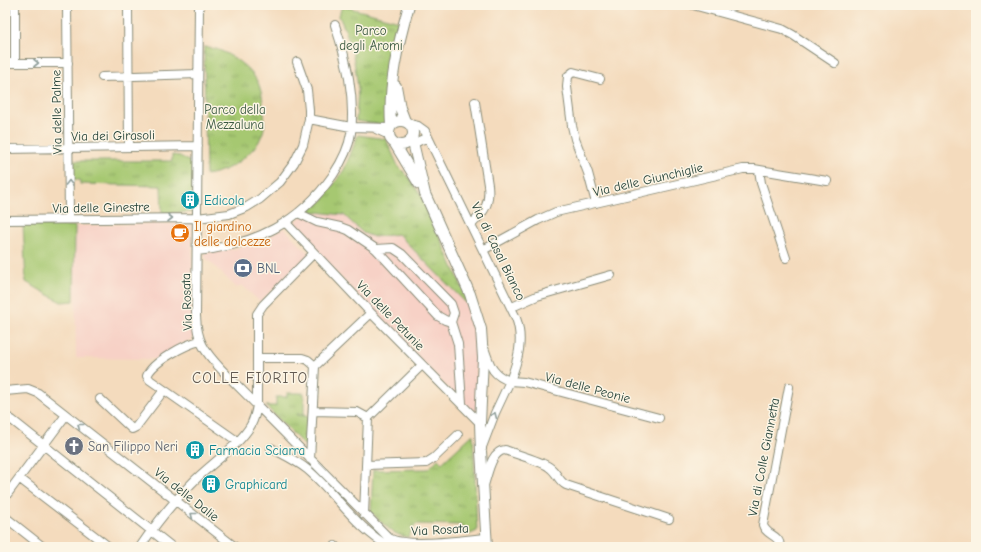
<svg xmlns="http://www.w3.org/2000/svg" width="981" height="552" font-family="'Comic Neue',sans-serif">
<defs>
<pattern id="grass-tufts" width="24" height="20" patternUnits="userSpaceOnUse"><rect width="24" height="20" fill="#a6c871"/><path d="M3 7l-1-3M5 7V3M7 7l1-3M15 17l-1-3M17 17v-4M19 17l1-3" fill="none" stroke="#87a45e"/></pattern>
</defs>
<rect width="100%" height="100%" fill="#fcf5e5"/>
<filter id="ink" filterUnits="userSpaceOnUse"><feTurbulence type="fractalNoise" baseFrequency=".025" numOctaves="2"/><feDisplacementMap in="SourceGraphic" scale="8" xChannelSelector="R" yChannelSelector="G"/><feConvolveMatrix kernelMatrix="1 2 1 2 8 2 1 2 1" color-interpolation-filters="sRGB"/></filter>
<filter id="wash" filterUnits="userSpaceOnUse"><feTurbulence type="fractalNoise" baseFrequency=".012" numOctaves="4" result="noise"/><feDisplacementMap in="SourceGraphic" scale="16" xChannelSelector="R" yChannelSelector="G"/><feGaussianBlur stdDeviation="0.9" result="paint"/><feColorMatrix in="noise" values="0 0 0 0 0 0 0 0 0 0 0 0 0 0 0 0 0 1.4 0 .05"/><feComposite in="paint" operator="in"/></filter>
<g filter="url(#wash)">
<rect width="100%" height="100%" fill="#f4dbbd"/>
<path fill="#f7d1c6" d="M307,211L344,215L363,233L374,237L398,234L472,309L477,336L476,417L291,226Z
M149,224H192L193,339L180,344L158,359L76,358L75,226Z
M284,228L309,254L260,302L242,285L237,288L205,257V253L235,249L270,236Z"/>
<path fill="url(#grass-tufts)" stroke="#628252" d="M342,6L399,21L389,60L386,80L385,125L356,121L358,88L356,73L353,55L346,32L339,16Z
M204,47C209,48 215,48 219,50C235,57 255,71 260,88C262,94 263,101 263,106C265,117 266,129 260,139C259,143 255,146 253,149C240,163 225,172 206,175Z
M358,135L386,139L398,166L408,176L422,197L472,309L398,234L374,237L363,233L344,215L307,211L322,201L344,170Z
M172,155L180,156L193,164L192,196H187V205H192V212L162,213L161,186L80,184V180H72V161H172Z
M287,393H304V414H297V415L308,416L307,442L304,445L266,406H276V397H287Z
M473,434L477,531L468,535L461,525L416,524L408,537C392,536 382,522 371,512L373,470L428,469L438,459L442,463Z"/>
<path fill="#a6c871" stroke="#628252" d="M23,224L75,226L74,301L61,302L26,282Z"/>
</g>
<g filter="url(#ink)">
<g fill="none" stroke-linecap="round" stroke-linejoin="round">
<defs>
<path id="minor" d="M5,5H15V63
M67,5L69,219
M128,5L129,147
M199,5L196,316C197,341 204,351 221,369L389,538C407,548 463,540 486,538
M693,5L782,29L793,35L835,63
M5,63H68
M102,77L198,74
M309,119L351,127L389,128
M409,124L418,126L425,131L516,318C524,340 518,360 510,381L524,382L659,418
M376,129L389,135
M413,144L421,140L428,138
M5,149L198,146
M759,170L761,183L786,258
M596,203L588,173L575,139L572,126L567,87L568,76L573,72L600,79
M298,213L317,222L340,227L348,230L376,249L438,316L445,320L451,322
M5,220L197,218L229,214L247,207L260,199L280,182L294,163L303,145L309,119V110L307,90L297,62
M285,222L371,313L480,423
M472,224C485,211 490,204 488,185L475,102
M376,249L393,248L402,254L451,304L454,313L451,322
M483,250L538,220L556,212L743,169H754L827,181
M197,251C254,245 300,223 333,175C341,163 349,148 351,133C355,96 347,61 335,25
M512,307L537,296L611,275
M451,322L458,344L462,403
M200,341C186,344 152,362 147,376L150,380L237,441
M257,358H302L308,360L315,366
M5,391L28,389L38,393L235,547
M100,399L132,429L136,427L164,390
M313,411L357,412L368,418
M5,419L9,418L12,420L172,547
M482,447L495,413L510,381C491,375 490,364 484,348
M271,448C284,455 297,461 308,470C337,495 356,528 390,547
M310,459L315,366L371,313
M366,465L426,463L434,458L458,435
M19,478L109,547
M484,485C488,474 491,451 505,450C515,454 541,461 549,467C557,472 558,481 566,485L669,519
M5,497L66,415
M364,514L368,418L422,365
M5,517L43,547
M335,546L336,547
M140,547C155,525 173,502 192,483C209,465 239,446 251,425C254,419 256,412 257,405V314L263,305L314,253
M780,547C780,534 766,536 763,525L789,387"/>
<path id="major" d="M396,86L400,108L405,121
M389 133a12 12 0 1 1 24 0a12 12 0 1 1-24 0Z
M391,125C388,85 398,44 409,5
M412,138L425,194L470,294L481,329L483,358L480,423L481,451L487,547
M395,144L419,184"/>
</defs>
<use href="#minor" stroke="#8a8c78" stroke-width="10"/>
<use href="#major" stroke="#8a8c78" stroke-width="12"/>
<use href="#minor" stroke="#fff" stroke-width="8"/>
<use href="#major" stroke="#fff" stroke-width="10"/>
</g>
<defs><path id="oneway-chevron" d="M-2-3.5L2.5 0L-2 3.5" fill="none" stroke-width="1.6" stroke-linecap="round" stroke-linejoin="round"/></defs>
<g stroke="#8f9e9a">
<use href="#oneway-chevron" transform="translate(36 63)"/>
<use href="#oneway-chevron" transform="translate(69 183) rotate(-90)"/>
<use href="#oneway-chevron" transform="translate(170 218)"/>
<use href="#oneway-chevron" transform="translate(494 415) rotate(-67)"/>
<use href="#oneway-chevron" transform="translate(80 426) rotate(-142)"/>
<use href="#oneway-chevron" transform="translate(193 515) rotate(-142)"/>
</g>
</g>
<defs>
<symbol id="building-disc" viewBox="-11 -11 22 22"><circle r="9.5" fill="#0f9aa8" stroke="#fcf5e5"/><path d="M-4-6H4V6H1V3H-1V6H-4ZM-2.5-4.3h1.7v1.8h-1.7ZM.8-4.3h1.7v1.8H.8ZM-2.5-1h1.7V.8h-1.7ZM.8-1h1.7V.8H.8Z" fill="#fff"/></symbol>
<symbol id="cafe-disc" viewBox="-11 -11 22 22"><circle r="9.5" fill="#e8710a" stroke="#fcf5e5"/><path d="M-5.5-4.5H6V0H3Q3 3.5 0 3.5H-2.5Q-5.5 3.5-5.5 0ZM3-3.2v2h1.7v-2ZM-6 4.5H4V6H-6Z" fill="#fff"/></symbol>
<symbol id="bank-disc" viewBox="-11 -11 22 22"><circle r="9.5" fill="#5c6f8a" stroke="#fcf5e5"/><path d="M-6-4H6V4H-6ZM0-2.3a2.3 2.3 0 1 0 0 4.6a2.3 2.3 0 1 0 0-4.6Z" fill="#fff"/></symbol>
<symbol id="church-disc" viewBox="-11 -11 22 22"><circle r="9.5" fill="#6b7280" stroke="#fcf5e5"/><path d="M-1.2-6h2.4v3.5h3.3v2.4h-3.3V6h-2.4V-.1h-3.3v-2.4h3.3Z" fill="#fff"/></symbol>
</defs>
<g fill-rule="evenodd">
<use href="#building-disc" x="179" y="189" width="22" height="22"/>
<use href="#cafe-disc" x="169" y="222" width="22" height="22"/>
<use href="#bank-disc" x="232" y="257" width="22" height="22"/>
<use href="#church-disc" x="63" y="435" width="22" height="22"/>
<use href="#building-disc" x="184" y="439" width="22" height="22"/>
<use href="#building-disc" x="200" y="473" width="22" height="22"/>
</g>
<g text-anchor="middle" stroke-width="3" stroke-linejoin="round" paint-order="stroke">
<g font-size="13" fill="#3a5940" stroke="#fcf5e5">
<text x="371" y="35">Parco<tspan x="371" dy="15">degli Aromi</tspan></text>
<text x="235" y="114">Parco della<tspan x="235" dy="15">Mezzaluna</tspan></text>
</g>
<g font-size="13" fill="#1f3d34" stroke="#fcf5e5">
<text transform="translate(56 112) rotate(-91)" y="5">Via delle Palme</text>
<text transform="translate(113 135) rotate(-1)" y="5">Via dei Girasoli</text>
<text transform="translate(648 179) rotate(-13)" y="5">Via delle Giunchiglie</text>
<text transform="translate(101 207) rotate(-1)" y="5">Via delle Ginestre</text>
<text transform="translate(499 251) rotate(64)" y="5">Via di Casal Bianco</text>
<text transform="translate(186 302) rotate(-92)" y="5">Via Rosata</text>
<text transform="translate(391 315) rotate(46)" y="5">Via delle Petunie</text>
<text transform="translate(588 387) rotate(15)" y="5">Via delle Peonie</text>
<text transform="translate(763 457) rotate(-79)" y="5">Via di Colle Giannetta</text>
<text transform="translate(187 494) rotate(38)" y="5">Via delle Dalie</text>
<text transform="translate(440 529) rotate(-3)" y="5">Via Rosata</text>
</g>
<g font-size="13" fill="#0d838f" stroke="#fcf5e5" text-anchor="start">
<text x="204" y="205">Edicola</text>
<text x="209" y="455">Farmacia Sciarra</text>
<text x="225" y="489">Graphicard</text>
</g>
<g font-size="13" fill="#c56008" stroke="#fcf5e5" text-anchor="start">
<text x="194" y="231">Il giardino<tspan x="194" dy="15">delle dolcezze</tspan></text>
</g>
<g font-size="13" fill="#4e5e75" stroke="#fcf5e5" text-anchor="start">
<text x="257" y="273">BNL</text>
</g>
<g font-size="13" fill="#5b616d" stroke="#fcf5e5" text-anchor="start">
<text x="88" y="451">San Filippo Neri</text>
</g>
<g font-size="15" letter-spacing="1" fill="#625a52" stroke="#fcf5e5">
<text x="250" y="383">COLLE FIORITO</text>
</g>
</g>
<rect width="981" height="552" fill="none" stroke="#fcf5e5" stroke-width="20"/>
</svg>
